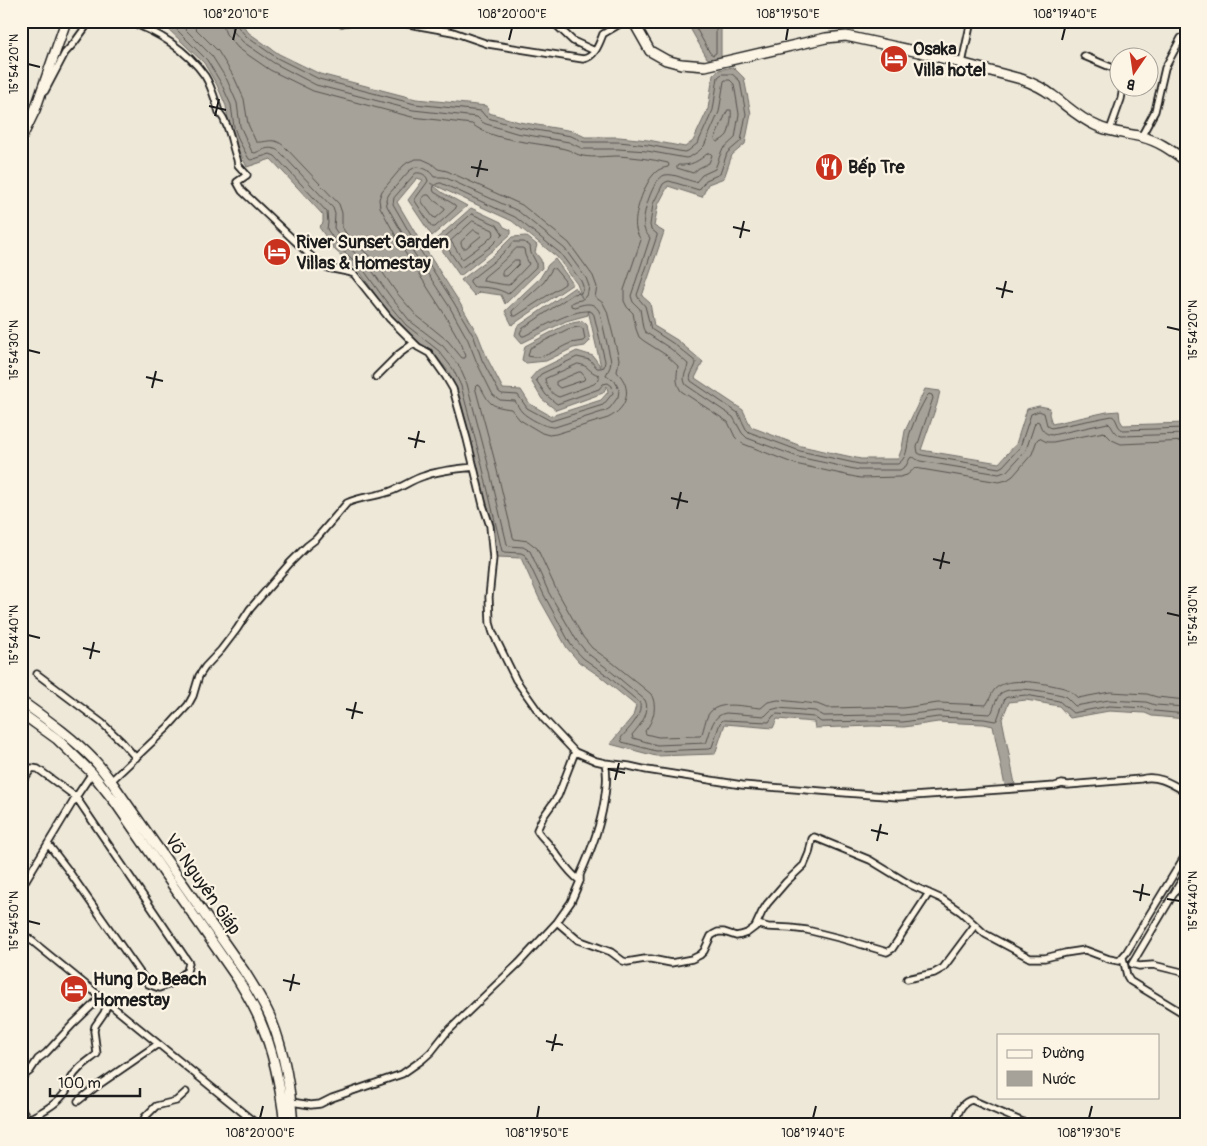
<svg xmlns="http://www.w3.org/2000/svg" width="1207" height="1146" font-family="Pangolin,sans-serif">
<rect width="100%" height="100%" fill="#eee8d9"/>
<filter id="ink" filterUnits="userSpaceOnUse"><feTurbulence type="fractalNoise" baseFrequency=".02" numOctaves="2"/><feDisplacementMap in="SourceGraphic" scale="10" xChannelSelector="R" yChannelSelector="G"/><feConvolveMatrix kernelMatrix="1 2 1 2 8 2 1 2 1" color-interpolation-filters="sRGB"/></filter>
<g filter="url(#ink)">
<path fill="#a7a299" stroke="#6f6c67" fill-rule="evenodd" d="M155,21H241L242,24L249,33L279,54L320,74L416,99L487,106L489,113L519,122L573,131L585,137H619L648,140L685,147L693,141L708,109L713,75L719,70L733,67L744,78L751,114L745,144L732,155L724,178L708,184L702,197L668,186L658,205L654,226L664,232L642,296L650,303L654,326L677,340L703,362L695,378L743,410L751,427L801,446L861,459H898L902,448L905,431L925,389L940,391L937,404L921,450L999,463L1016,444L1027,409L1039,406L1050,408L1049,414L1052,424L1107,412L1119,411L1120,420L1123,425L1186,423V719L1152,716L1145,713L1109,711L1070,718L1059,706L1026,700L1009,702L1002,719L1015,784L1005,786L993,726L984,724L938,722L904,727L873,726L815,728L814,722L777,719L773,728L725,724L715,754L656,756L610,744L633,716L636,706L601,677L579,662L567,648L539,598L521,558L498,557L476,462L456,388L449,372L435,355L402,329L381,303L360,272L335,250L319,227L323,223V215L271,159L247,167L235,143L229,128L226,106L217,85L204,63L164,25ZM417,178L423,180L408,200L432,236L467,206L443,193L430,183L512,221L557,257L577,284L582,298L575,287L517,327L515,335L522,343L566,321L588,315V310L601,367L593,356L577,351L538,370L530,379L542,399L556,410L603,393L607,386L608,392L601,400L551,416L530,404L521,390L503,389L487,358L478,335L458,300L420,241L397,202Z
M686,21H723L721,26V62L707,58Z
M471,208L501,222L504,227L511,230V234L493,250L460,276L435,240Z
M526,236L537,245L535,252L541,260L542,268L505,304L501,295L479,292L475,296L461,280L494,255L512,237Z
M555,259L573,284L512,325L505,311L540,278L548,265Z
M583,321L587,325L590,341L585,346L573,348L546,361L526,363L522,360L525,346L567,324Z"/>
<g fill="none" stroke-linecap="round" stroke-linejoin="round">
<path stroke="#54524e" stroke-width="1" d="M168,21L207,60L221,83L231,105L234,127L239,141L249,159L251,160L270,154L275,156L327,212L328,223L327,229L339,247L363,269L385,300L406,325L439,351L453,369L461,386L481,461L502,551L504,552L521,553L525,555L544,595L571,645L583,658L604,673L640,703C642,717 629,728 621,738L622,742L656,751L710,749L712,747L720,723L723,720L769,722L773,716L777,714L814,717L821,722L873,721L903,722L938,717L984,719L995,721L997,720L1005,698L1008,697L1026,695L1059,701L1073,713L1109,706L1146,708L1154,711L1186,714
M177,21L212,56L227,80L237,103L240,126L252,152L255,153C264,149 271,145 280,152L333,208L335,214L334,228L344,243L368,265L390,296L410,321L443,346L459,366L467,384L487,460L507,544L509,546L523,547L530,551L549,593L577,641L587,653L608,669L645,700C651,713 640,725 632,735L633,738L657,745L706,743L707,741C711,730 712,715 726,713L765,716L771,710L778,708L815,711L824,716L873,715H903L938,711L990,714L992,712C994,707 996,699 1000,694C1011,684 1048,692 1062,695L1066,697L1075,706L1109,700L1146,702L1155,705L1186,707
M188,21L218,51L234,77L244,99L248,124L256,142C268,143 273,136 285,147L339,204L342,213V227L349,238L374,260L396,292L416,315L448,341L462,358H465L466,356L461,343L442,310L404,251L380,207L379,199L382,191L403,166L408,162L416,159H422L431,163L438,169L447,171L522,205L569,243L593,276L597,287L595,297L603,303L607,311L619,359L617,372C633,388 628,408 608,418L556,434L549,435L542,433L520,420L511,409C489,406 490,404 480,386L477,385L475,387L494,458L513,537L514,539L528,541L537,548L556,589L583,637L592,648L613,663L651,694C658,707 653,721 645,731L646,734L658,737L700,736L702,734C704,728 705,721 708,715C717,699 745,707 761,708L768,702L778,700L817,704L827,708L873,707L903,708L938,703L986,705C990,700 991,693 995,689C1009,675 1048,684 1064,688L1069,690L1078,698L1110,692L1147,694L1157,697L1186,700
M223,21L224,29L226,34L238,48L270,70L313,91L412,117L472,124C494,142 538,142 565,149C571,150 576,155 583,156C594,158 606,156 618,156C634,157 652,159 668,163L669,165L668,167C663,168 658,169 654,174C644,184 633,216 636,229C637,233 639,237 641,240L624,290V301L627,307L633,313L636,329L639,337L644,341L666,355L678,366C677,375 675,382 681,391L728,422L735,437L741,443L795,464L860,478L900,477L907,475L915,468L999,482L1007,480L1013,476L1032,454L1037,440L1039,438L1047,442H1053L1104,432L1112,440L1121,444L1186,441
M230,21L232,30L243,42L274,63L316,85L413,110L477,117L482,122L486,124L516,133L569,142L583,149H618L647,151L686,158L690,157L699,151L704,146L719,112L724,81L725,80H730L734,84L739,114L735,138L722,150L715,169L702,175L696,182C687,181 675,173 665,175C653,178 641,216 644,228C645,232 648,235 650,238L631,296L633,302L640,309L643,328L645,332L671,349L688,364C687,372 681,376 686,385L733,417L742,433L747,438L798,457L859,470H900L906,466L910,458L912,457L920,461L999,474L1007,471L1026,450L1035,423L1037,421L1039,422C1041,429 1044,434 1052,435L1108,423C1114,427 1112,434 1122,436L1186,434
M237,21L238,27L247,37L277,58L319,79L415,104L481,111L485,116L488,118L518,127L571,136L584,142H619L648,145L684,152L688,151L698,143L713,110L718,77L722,74H732L740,81L746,114L741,141L727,153L720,174L706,180L699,190L669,181L666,182L663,184L653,204L650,225L651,229L657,234V236L637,295L639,299L645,306L651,329L674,344L696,362C696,369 688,374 691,381L738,413L746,429L749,432L800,451L859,464H898C910,456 906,441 911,430C915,418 921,407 927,396L929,394L932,395L933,398L917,447L918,453L922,455L999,468L1003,466L1020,447L1031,414L1039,411L1044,413L1047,425L1051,428L1112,416C1118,419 1116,427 1123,430L1186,428
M692,21L710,53L713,55L716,53V26L717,21
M728,110H731C732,115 730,131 727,135C725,138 720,141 717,142L715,139Z
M708,153H710L712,155L709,163L699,168L693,173L677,168V166L678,165C691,166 699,161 708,153Z
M416,167C425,167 430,171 434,177H444L518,211L565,249L586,278L589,286L588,292L585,297L581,300L575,301L571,303V306L574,307C585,304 594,300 600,313L611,361L610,367L606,375L615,381L619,390L618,397L610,408L605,411L555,427C546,428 528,418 522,412C519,409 517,404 515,401L500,400L493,395L477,363L468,340L449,306L410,247L387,206L386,200L389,194L409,171Z
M416,173C421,172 427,175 428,181L426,184L415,199V201L432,227H435L456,208L455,205L434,192C432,187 435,183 441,183L515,217L560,253L581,281L583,286V289L581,293L573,294L522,329L520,333L522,336H524C539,329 578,306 592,312L594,315L605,361L604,367L601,368H597L590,360L577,357L541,374L536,380L546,395L557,404L599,389L603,384L608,383L612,386L613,393L603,405L551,421L527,408L518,395L502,394L499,392L482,360L474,337L454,303L416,244L393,204L394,198Z
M426,195H429L432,199L445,208V210L436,218L433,217L422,202V199Z
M472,214L497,225L503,234L490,247L461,268L442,240Z
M473,221L493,230L494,234L486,242L464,258L462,259L451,241Z
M474,230L480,233L481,236L466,248H463L461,244V242Z
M514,242H524L530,246L531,253L536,262V267L508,294C498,288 486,287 474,287L470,282V280L497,259Z
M517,248H522L524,249L525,255L529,264L509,285C504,285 489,282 483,281L484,277L501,263Z
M515,260H519V264L507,276H502V272Z
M554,268L565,281V284L516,316H513L512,313V311L544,282L552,269Z
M580,327L583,329L585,339L583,341C579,342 575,342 571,343C557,348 544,361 528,356L530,348L568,329Z
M578,364C589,365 588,372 599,375V379L594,384L559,397C552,395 546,387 545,379Z
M579,372H581L585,377L584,380L560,388L556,385V382Z"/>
<defs>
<path id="street" d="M127,21C157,31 187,50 205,76C212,87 215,100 219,112C221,115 224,118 225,122C231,133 232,147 237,159L238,165L247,175L237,182L242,191L314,259L328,268L348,272L354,274L389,318L418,347L429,353L446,377L453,389L467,439L483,505L490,526L493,558L489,597L490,623L493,633L516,680L543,718L575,752L596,761L605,763L629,766L647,770L742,785L898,797L1055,786L1062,784L1068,785L1141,779C1157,774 1172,784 1186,792
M333,21L341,23L353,21
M392,21L453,32L488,44L583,59C595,57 599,44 603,34L625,21
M552,21L573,41L595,51
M1084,56L1120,71
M962,63L971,21
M45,91L65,53L74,43L90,21
M1110,130L1121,99L1123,88
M1141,137L1155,111L1165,68L1181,38
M1185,310L1186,309
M376,377L399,354L414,343
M37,674L102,723L121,741L136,758
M575,752L558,796L543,817L537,830C540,836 546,840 550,846C560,858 567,871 580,881
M111,781L168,727L188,705L193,696L199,676L205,667L221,650L237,629L250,609L290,563L307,546L316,539L347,503C359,497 372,497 385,493C399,490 410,480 424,476C439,470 457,469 474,467
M21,783L32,768L38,769L76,797L189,963L187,971L170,984L159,988L148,984L68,870L48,844
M1186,873L1132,964L1139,966L1153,965L1186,973
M21,888L76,797L92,773
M557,922L578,940L611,952L623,961L627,962L645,959H651L671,963L692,959L700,955L704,951L711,936L714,934L718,932H724L736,936L741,935L747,933L755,927L762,912L767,904L786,882L804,865L809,853L812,839L814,837L870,860L911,885L942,899L961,912L985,934L1030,958H1045L1065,953L1085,950L1109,959L1119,961L1126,953L1186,854
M757,924L768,927L790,928L807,930L843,939L887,952L892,949L929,893
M21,932L258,1125
M1123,958L1127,976L1130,981L1186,1015
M907,979L934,973L943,968L975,925
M21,1078L30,1071L38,1059L46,1053L73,1024L101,997
M78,1101L97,1086L158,1044
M291,1102L311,1105L320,1104L332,1098L402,1074L422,1060L431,1052L446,1033L519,963L557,922L571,902L580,881V875C591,851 600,828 604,802C606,788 608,776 605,763
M21,1108L28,1119
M38,1115L46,1125
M21,1123C36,1115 54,1107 64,1094C68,1090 69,1084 71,1079C77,1068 87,1062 97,1054L94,1031L95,1026L104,1013L108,1003
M141,1125L145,1117L156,1106L176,1101L186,1092
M954,1125C958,1115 960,1102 972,1100L1030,1125"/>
<path id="secondary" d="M633,21L650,51L666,60L681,64L705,66L826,38L846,36L919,52L1021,79C1032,83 1043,88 1052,95C1067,106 1080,119 1097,126C1111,133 1127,133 1142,137C1159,141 1172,151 1186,161
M21,139L35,110L66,21
M21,701C46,719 72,737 94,760C100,766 105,774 111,781L244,971C254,987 264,1002 271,1019C285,1053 290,1088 293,1125
M21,713L57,739L92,773L115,802L237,978C246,993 255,1007 261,1023C275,1055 281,1090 285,1125"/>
</defs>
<use href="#street" stroke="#1c1c1c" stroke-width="9"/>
<use href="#secondary" stroke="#1c1c1c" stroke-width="12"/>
<use href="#street" stroke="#fcf5e5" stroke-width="5.5"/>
<use href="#secondary" stroke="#fcf5e5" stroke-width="9"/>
</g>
</g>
<path fill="none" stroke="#1c1c1c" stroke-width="2" d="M233,40L236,28M509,40L512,28M786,40L788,28M1062,40L1065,28M28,64L40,67M209,106L226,110M215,116L219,99M471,167L488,170M477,177L481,160M733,227L750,231M740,238L744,221M996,288L1013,292M1002,298L1006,281M1167,327L1180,330M28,350L40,353M146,377L163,381M152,388L156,371M408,438L425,442M415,448L419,431M671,498L688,502M677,509L681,492M933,559L950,563M940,569L944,552M1167,613L1180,616M28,635L40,638M83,648L100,652M90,659L94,642M346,709L363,713M352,719L356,702M608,769L625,773M615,780L619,763M871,830L888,834M877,841L881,824M1133,891L1150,895M1167,899L1180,901M1140,901L1143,884M28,921L40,924M283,980L300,984M290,991L294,974M546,1041L563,1045M552,1051L556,1034M260,1118L263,1106M537,1118L539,1106M813,1118L816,1106M1089,1118L1092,1106"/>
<defs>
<symbol id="hotel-disc" viewBox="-11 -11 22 22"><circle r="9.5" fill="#c8321e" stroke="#fcf5e5"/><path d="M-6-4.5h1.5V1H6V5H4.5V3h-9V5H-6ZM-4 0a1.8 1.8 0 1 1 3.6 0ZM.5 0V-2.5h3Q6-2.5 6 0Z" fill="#fff"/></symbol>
<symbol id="restaurant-disc" viewBox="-11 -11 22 22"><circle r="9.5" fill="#c8321e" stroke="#fcf5e5"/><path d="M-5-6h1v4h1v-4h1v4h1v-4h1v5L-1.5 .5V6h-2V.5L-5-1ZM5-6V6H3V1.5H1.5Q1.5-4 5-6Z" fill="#fff"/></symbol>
</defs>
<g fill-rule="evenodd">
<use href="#hotel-disc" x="878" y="43" width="32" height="32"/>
<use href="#restaurant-disc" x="813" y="151" width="32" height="32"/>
<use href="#hotel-disc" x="261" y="236" width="32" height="32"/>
<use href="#hotel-disc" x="58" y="973" width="32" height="32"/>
</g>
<g text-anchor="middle" stroke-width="4.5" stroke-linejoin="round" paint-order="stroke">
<g font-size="18" font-weight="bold" fill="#1c1c1c" stroke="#fcf5e5" text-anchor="start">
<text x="913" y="55">Osaka<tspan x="913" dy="21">Villa hotel</tspan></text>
<text x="848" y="173">Bếp Tre</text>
<text x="296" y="248">River Sunset Garden<tspan x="296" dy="21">Villas &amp; Homestay</tspan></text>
<text x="93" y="985">Hung Do Beach<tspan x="93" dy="21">Homestay</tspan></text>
</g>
<g font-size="18" fill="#1c1c1c" stroke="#fcf5e5">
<text transform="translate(203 884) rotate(55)" y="6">Võ Nguyên Giáp</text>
</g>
</g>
<rect width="1207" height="1146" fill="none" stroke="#fcf5e5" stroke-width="55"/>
<rect x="997" y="1034" width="162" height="65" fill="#fcf5e5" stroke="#a29e95"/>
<rect x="1007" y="1050" width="25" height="8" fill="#fcf5e5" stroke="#a29e95"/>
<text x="1042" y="1058" font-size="15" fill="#1c1c1c">Đường</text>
<rect x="1007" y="1071" width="25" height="15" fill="#a7a299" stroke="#a29e95"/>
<text x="1042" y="1084" font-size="15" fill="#1c1c1c">Nước</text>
<g transform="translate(1134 72) rotate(193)"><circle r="24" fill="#fcf5e5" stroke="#a29e95"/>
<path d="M0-4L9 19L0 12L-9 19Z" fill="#c8321e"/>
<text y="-8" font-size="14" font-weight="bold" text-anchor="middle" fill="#1c1c1c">B</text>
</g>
<path d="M50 1088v8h90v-8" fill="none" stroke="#1c1c1c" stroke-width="2.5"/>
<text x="58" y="1088" font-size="15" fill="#1c1c1c" stroke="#fcf5e5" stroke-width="4" paint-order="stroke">100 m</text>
<rect x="28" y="28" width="1152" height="1090" fill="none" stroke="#1c1c1c" stroke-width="2"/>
<g font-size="12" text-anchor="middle" fill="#1c1c1c">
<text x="236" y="18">108°20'10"E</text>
<text x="512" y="18">108°20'00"E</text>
<text x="788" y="18">108°19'50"E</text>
<text x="1065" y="18">108°19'40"E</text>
<text transform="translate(14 64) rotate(-90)" y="4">15°54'20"N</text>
<text transform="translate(1193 330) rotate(-90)" y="4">15°54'20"N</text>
<text transform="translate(14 350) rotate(-90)" y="4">15°54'30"N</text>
<text transform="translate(1193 616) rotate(-90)" y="4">15°54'30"N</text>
<text transform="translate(14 635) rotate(-90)" y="4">15°54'40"N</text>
<text transform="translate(1193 901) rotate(-90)" y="4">15°54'40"N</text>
<text transform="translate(14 921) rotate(-90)" y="4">15°54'50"N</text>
<text x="260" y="1137">108°20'00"E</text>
<text x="537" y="1137">108°19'50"E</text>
<text x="813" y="1137">108°19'40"E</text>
<text x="1089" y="1137">108°19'30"E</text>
</g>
</svg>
